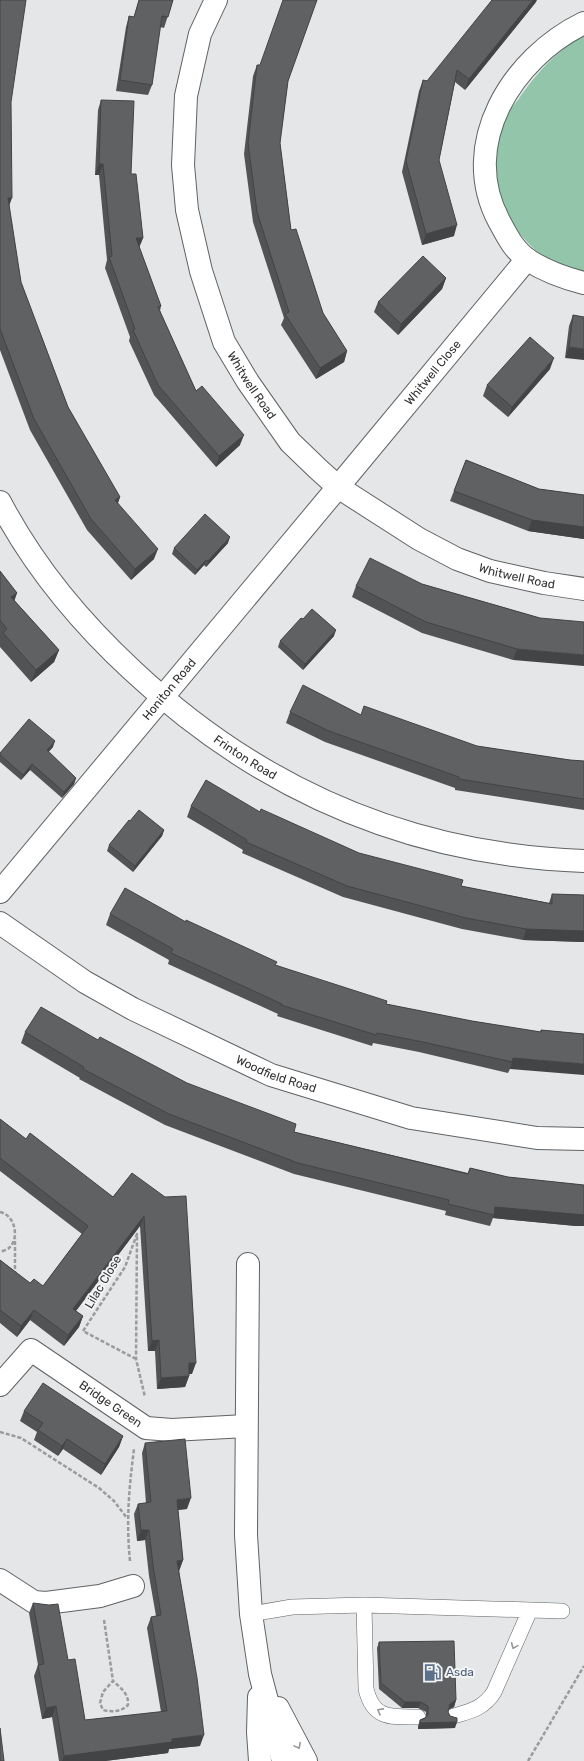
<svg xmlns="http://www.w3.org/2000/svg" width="584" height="1761" font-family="Rubik,sans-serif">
<rect width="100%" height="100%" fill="#e4e6e8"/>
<path fill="#92c5aa" d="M584,35V272C572,268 557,266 547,259C502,229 483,169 504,120C507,113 513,106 518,100C537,72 555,53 584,35Z"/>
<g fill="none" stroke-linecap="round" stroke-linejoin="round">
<defs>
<path id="lane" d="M364,1605L366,1689C373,1719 390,1717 418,1717
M251,1614L292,1607L364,1605L562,1611
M454,1716C471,1711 484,1708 494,1692L530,1610"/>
<g id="street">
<path id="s1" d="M216,0L200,34L186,96L183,165L187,210L201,271L224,342L248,382L290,442L318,469L338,487L419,539L457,559L490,571L544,583L584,589"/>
<path d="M584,23C512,58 458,144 499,221C507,236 514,250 528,260C545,271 564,278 584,283"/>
<path id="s2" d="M0,502C34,567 80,622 133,671C260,790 410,855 584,861"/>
<path id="s3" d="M0,892L338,487L527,259"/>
<path id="s4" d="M0,923L85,982L133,1009L271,1075L411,1118L537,1138L584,1139"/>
<path d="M248,1264L246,1535L251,1614L260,1674L283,1761"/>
<path id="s5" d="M0,1385L31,1350L146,1428L172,1430L246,1426"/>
<path d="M0,1580L34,1602L46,1603L100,1596L133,1586"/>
<path d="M259,1697L258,1732L260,1761"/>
<path d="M278,1708L306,1761"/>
</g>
</defs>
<use href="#lane" stroke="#606264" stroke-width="16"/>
<use href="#street" stroke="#606264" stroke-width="24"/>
<path stroke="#999b9c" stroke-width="2.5" stroke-dasharray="4 2" stroke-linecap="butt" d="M0,1212C15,1215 20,1238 9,1248C7,1250 2,1251 0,1252
M15,1275V1238
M136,1359L83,1331L125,1267L137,1234L136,1359L145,1397
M0,1432L21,1438L99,1488L114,1501L127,1518
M130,1561C126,1522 129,1488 134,1449
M104,1620L113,1681L103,1692L100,1703L103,1710C112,1712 121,1712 128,1705C129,1694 121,1688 113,1681
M528,1761L584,1666"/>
<use href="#lane" stroke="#fff" stroke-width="15"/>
<use href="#street" stroke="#fff" stroke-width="22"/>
</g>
<path fill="#525355" d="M0,0L11,102L9,206L21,282L68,407L120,497L118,503L154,559L131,580L87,530L30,430L0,350Z
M139,0H173L164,28L160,27L152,85L148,95L116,91L126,27L129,16L134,17Z
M316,1L288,81L280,143L291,230L323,313L347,351L344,362L316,379L281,325L284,318L253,222L244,154L253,76L257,65H260Z
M536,2L465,90L455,82L439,160L454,236L422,245L402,172L419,91L423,80L427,81Z
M101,100L131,174L143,238L139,247L161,306L160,311L196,391L240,445L216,467L154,395L129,341L130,337L105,268L107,260L99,175H95L98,110Z
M446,278L442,289L398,335L374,312L378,302Z
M573,315L584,317L565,358L569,326Z
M550,369L508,417L483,396L487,385Z
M466,460L539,489L584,495V539L528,531L450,501Z
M228,543L206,567L204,565L195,575L172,554L174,548Z
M0,571L17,593L14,600L59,650L54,662L31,682L0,647Z
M422,584L540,618L513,660L422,633L352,597L356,586Z
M303,619L334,636L303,670L278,647L280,641Z
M290,712L361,715L477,746L570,760L584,761V812V810L455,790V788L325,742L286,723Z
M53,747L48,752L76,778L74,784L62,798L30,770L21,780L0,762V753Z
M191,806L260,812L359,853L461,886L549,903L552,894L584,895V942L523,940L462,929L343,897L242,853L243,850L187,817Z
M130,821L164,830L162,836L133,872L107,851L109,845Z
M110,914L186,922L276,965L386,1004L472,1021L540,1032L541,1030L584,1034L510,1069L508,1073L419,1052L373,1043L372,1046L277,1016L278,1014L168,964L169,960L106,925Z
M25,1032L98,1040L187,1083L294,1132L468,1173L470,1168L508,1177L584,1185V1226H576L493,1218L490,1226L445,1215L446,1211L294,1174L165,1125L79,1079L80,1078L21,1043Z
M0,1119L26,1139L113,1197L132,1173L192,1374H189V1376L185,1387L157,1389L155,1351H148L140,1226L76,1311L83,1316L79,1327L64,1346L30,1320L17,1337L0,1323V1260L30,1283L43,1286L82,1234L0,1171Z
M24,1411L123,1436L119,1447L101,1475L63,1449L58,1456L34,1440L37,1432L20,1421Z
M145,1443L187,1509L178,1510L183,1560L179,1571L200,1746L169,1749L168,1753L105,1761H59L52,1717L42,1719L34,1676L38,1665L29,1613L33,1603L68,1660L85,1720L161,1712L147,1628L151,1617L156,1616L149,1576L145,1540L137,1541L134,1514L138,1504L146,1503L142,1453Z
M379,1642L456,1700L454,1707L448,1710V1712L450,1716L455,1728L418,1729V1726L420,1720L426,1717V1712L418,1708H402L379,1689L377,1648Z"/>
<path fill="#424445" d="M533,0H537L536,2L465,90L469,79Z
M99,164H103L99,175H95Z
M8,198H12L8,209Z
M457,225L454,236L422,245L426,234Z
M136,238H143L139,248Z
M446,278L442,289L398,335L401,324Z
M569,347L584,349V360L565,358Z
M347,351L344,362L316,379L320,368Z
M554,358L550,369L508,417L512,407Z
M244,435L240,445L216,467L219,456Z
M120,497L116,508L115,500Z
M532,520L584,527V539L528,531Z
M230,537L228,543L206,567L208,561Z
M158,549L154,559L131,580L135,569Z
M206,560L204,565L195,575L197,570Z
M17,593L13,605L11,597Z
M336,630L334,636L303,670L305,664Z
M517,649L584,655V666L513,660Z
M59,650L54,662L31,682L36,670Z
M55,741L53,747L45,756L47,750Z
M32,764L30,770L21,780L23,775Z
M76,778L74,784L62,798L64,792Z
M164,830L162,836L133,872L135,866Z
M526,929L584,931V942L523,940Z
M513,1058L584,1064V1075L510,1069Z
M495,1207L584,1215V1226H576L493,1218Z
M144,1216L140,1226L69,1320L73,1309Z
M34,1310L30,1320L17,1337L21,1326Z
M83,1316L79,1327L64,1346L68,1335Z
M159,1340L155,1351H148L152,1341Z
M189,1363H196L192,1374H185Z
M189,1376L185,1387L157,1389L161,1378Z
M123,1436L119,1447L101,1475L105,1464Z
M67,1439L63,1449L58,1456L62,1446Z
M191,1498L187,1509L174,1510L177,1500Z
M141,1530H149L145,1540L137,1541Z
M183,1560L179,1571L173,1572L177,1561Z
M456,1700L454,1707L447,1710L450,1704Z
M405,1702H421L418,1708H402Z
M56,1706L52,1717L42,1719L46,1708Z
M457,1722L455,1728L418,1729L420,1723Z
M204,1735L200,1746L169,1749L168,1753L105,1761H62L64,1756L172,1739Z"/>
<path fill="#5f6163" stroke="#424445" d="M0,0H26L11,102L12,198H8L21,282L68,407L120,497L115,500L158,549L135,569L91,519L34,419L0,329Z
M139,0H173L168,17L162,16L152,85L120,80L129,16L134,17Z
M283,0H317L288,81L280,143L291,230L296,229L323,313L347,351L320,368L285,314L289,312L257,212L248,143L257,65H260Z
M492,0H533L469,79L457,70L439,160L457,225L426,234L406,161L423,80L427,81Z
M101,100L134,101L131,174H136L143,238H136L161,306L158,307L196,391L202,386L244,435L219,456L158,385L133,330L135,329L109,257L112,256L103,164H99Z
M423,256L446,278L401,324L378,302Z
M573,315L584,317V349L569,347Z
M530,337L554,358L512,407L487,385Z
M466,460L539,489L584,495V527L532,520L454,491Z
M205,514L230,537L208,561L206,560L197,570L174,548Z
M370,558L422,584L540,618L584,622V655L517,649L426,622L356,586Z
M0,571L17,593L11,597L59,650L36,670L3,633L7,629L0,620Z
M312,609L336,630L305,664L280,641L301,618L303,619Z
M303,685L361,715L364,706L477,746L570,760L584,761V799L459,779V777L329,731L290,712Z
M29,719L55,741L47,750L76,778L64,792L32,764L23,775L0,755V753Z
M206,780L260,812L261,809L359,853L463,880L461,886L552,904V894L584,895V931L526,929L466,918L347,886L246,842L247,840L191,806Z
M139,810L164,830L135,866L109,845L129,820L130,821Z
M125,888L186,922V920L277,962L275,965L387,1001L386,1004L472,1021L541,1032V1030L584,1034V1064L513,1058L512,1062L423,1042L377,1033L376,1035L281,1005L282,1004L171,953L173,949L110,914Z
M41,1007L98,1040L100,1037L187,1083L296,1124L294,1132L468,1174L470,1168L508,1177L584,1185V1215L495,1207L494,1215L448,1204L449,1200L298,1163L169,1114L83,1069L84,1067L25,1032Z
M0,1119L26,1139L30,1133L113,1197L132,1173L165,1197L186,1196L196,1363H189V1376L161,1378L159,1340L152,1341L144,1216L73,1309L83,1316L68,1335L34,1310L21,1326L0,1310V1260L30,1283L34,1279L43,1286L88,1226L0,1158Z
M43,1383L123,1436L105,1464L67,1439L62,1446L38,1430L43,1423L24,1411Z
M185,1439L191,1498L177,1500L183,1560L177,1561L197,1678L204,1735L172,1739V1742L64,1756L56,1706L46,1708L38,1665L44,1664L33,1603L49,1605L58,1604L68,1660L75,1659L85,1720L167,1711L151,1617L161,1615L153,1565L149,1530H141L138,1504L151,1502L145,1443Z
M454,1641L456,1700L450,1704L448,1712L450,1716L457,1718V1722L420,1723V1720L425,1718L428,1715V1706L421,1702H405L381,1683L379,1642Z
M0,1728L4,1761H0Z"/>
<defs><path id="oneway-chevron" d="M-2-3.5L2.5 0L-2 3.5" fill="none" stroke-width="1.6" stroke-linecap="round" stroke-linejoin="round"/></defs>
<g stroke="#989898">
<use href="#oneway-chevron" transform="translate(514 1646) rotate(114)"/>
<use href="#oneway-chevron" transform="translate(380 1711) rotate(-151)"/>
<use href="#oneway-chevron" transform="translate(298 1746) rotate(62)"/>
</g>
<defs>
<symbol id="fuel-bare" viewBox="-9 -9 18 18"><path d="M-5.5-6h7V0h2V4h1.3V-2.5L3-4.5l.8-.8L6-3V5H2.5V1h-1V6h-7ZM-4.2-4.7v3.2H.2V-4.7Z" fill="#5c6f8a" stroke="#f2f4f6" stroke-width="2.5" paint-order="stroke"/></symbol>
</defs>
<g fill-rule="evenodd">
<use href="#fuel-bare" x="420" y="1660" width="25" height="25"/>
</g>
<g text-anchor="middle" stroke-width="4" stroke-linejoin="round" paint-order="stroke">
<g font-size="12" fill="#313232" stroke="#f2f4f6">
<text dy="4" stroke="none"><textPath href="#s3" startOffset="676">Whitwell Close</textPath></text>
<text dy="4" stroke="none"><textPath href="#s1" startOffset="404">Whitwell Road</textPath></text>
<text dy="4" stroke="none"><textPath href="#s1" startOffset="740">Whitwell Road</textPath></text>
<text dy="4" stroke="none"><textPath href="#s3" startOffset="264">Honiton Road</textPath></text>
<text dy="4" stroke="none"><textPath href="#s2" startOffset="358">Frinton Road</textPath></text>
<text dy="4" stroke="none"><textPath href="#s4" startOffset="316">Woodfield Road</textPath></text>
<text transform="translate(103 1282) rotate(-59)" y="4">Lilac Close</text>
<text dy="4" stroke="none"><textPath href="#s5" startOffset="143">Bridge Green</textPath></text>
</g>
<g font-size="12" fill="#4e5e75" stroke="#f2f4f6" text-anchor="start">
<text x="446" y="1676">Asda</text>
</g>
</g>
</svg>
